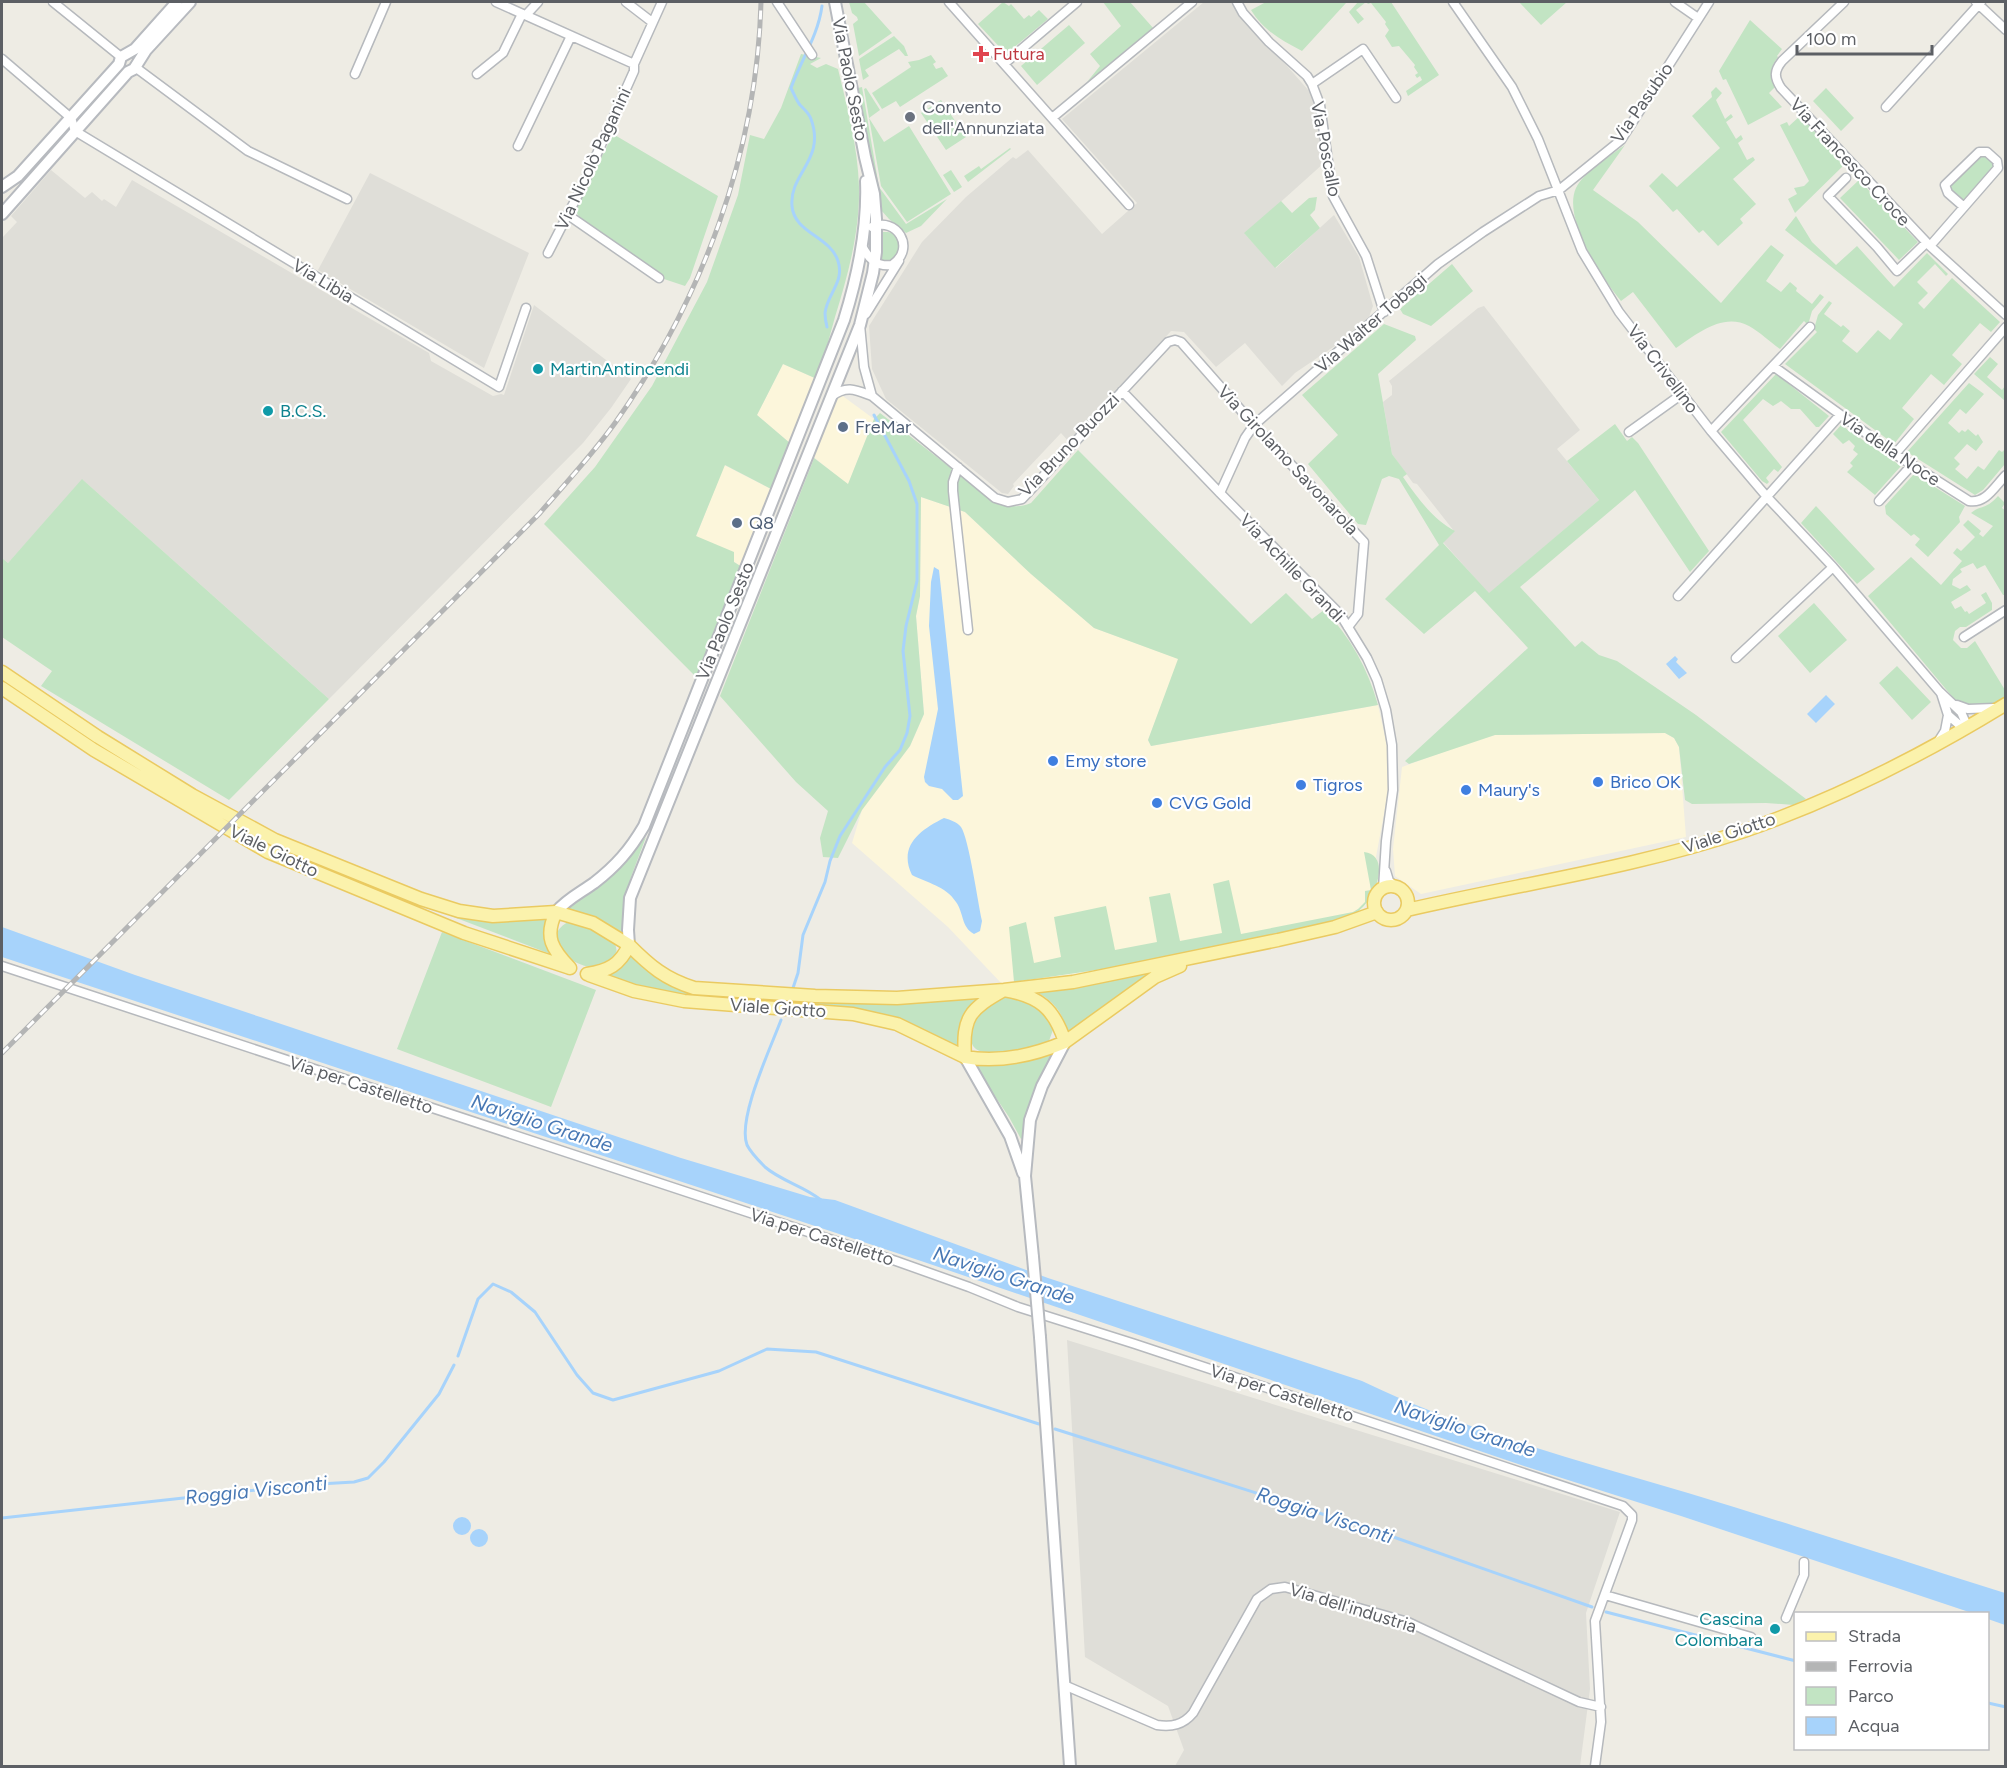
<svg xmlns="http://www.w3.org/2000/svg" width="2007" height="1768" font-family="Figtree,sans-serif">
<rect width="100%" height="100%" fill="#eeece4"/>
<path fill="#fcf6db" d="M783,364L817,379L791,444L757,415Z
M840,394L874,419L848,485L810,454L831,400Z
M724,465L773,490L742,567L696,537Z
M921,497L965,512L1031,574L1094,628L1179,659L1148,740L1151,746L1378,705L1387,746L1388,792L1376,857L1379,869L1378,880L1369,901L1363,908L1355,914L1095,971L1002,984L948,927L852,843L862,810L910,746L924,714L916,616L920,596Z
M1665,733L1674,738L1679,747L1686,837L1421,894L1395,876L1393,849L1402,767L1465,744L1495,735Z"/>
<path fill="#dfded8" d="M1204,2H1231L1316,99L1324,163L1245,234L1276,268L1334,215L1359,257L1373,306L1369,317L1342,341L1295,373L1282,386L1245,343L1216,367L1184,332L1171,331L1069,442L1061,433L1013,484L1014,486L1008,494L1002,493L886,399L872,369L869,326L922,242L966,197L1013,157L1016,159L1028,150L1102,234L1137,203L1062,119Z
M51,170L85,198L92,192L102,201L104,199L116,207L132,180L429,353L431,361L493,396L501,394L504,395L534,305L631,379L611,408L583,443L329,699L83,480L8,563L2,558V238L17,222L11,216Z
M370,173L529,253L484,368L318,270Z
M1484,306L1580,430L1557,449L1599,500L1489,594L1443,542L1454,531L1417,484L1413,483L1392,454L1383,402L1392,395V386L1389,381L1478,308Z
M1067,1340L1620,1512L1586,1613L1590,1689L1580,1766H1175L1184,1750L1168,1706L1085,1657Z"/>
<path fill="#c2e4c3" d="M849,2H864L892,33L859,56L853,24L858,20L857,17L852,13Z
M1003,2L1009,6L1011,4L1024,19L1029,15L1031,17L1039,10L1048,19L1006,54L978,24Z
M1103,2H1130L1154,29L1087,82L1100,66L1090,54L1121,26Z
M1266,2H1345L1346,3L1302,51C1281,40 1264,31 1251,10Z
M1358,2H1391L1439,75L1408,96L1406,91L1422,80L1420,76L1417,78L1415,75L1418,73L1414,67L1415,65L1399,46L1392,47L1385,36L1389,30L1385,24L1386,22L1371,3L1368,4L1366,2L1356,10L1364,19L1358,24L1349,12Z
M1519,2H1567L1541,25Z
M1750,20L1782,49L1777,56L1778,57C1770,67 1769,76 1775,87L1769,93L1782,107L1748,125L1726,79L1723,80L1719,71Z
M1069,25L1085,43L1037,85L1021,66Z
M894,36L904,46L908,56H905L899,49L865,70L869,76L863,80L859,59Z
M801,54L821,58L810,64L817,68L826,64L838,69C847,107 858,147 859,187C860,231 848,275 835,317C829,338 824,359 817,379L783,364L757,415L791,444L773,490L725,465L696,536L734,552V562L742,567L697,678L544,524L595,467L652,386L707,282L738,195L750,135L764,139L781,108Z
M931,55L936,62L933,64L936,69L942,67L948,76L900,107L896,101L882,109L872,93L911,67L908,62L919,60Z
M862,87L879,187L906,224L947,199L921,226L906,233L889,219L881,210L858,88Z
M1716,87L1722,93L1716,100L1725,119L1731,114L1733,117L1726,122L1736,139L1741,135L1743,139L1738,143L1747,160L1753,157L1755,160L1733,179L1756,204L1740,219L1743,223L1718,246L1703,230L1699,233L1677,209L1673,212L1649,186L1662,173L1677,187L1720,148L1692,116L1712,97L1711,92Z
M866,88L880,110L869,118L884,142L909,126L951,194L907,222L881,186L864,89Z
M1826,88L1854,118L1841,131L1813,101Z
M941,100L966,137L946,150L921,113Z
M1800,116L1845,164L1795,213L1788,199L1797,194L1794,188L1804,186L1809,181L1780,125L1787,122L1789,126Z
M613,134L718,196L690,278L685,286L664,279L580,218L575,210Z
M1625,145L1593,190L1638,222L1721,303L1771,245L1784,255L1766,281L1781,292L1790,282L1797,288L1796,291L1812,304L1820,294L1824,297L1812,311L1808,325L1804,321L1780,349C1770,342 1760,332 1749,326C1723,312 1697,334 1676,348L1633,292L1621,301C1602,278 1562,218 1576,188C1583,173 1611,155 1625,145Z
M1010,148L1011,149L968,182L964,176L979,166L981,169Z
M1983,154L1988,156L1996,165L1967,200L1962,201L1951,191L1950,186L1955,179Z
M951,170L962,187L954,192L943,175Z
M1859,180L1918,242L1899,260L1840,198Z
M1317,197L1315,210L1310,215L1320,228L1275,268L1244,233L1281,201L1292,213L1309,198Z
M1796,216L1812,242L1836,265L1857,246L1894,287L1927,253L1948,274L1946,276L1935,264L1917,282L1928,293L1918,303L1924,309L1952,278L2000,322L1991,332L1980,323L1952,355L1962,364L1944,385L1931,374L1902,408L1914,419L1894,444L1785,364L1817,332L1814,329L1818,315L1829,301L1832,303L1824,314L1841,327L1843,325L1850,331L1842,341L1857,353L1878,330L1890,340L1903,324L1785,230Z
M883,232C899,231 900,240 900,254L892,261H880Z
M1452,264L1473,291L1431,326L1403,314L1400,309Z
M1384,324L1415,336L1416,340L1378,374L1392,454L1407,474L1403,477C1417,497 1432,519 1455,531L1443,543L1489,593L1599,500L1567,461L1615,424L1627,441L1632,437L1638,443L1709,551L1690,572L1635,490L1520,587L1575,647L1582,641L1599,655L1617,661L1696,715L1806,799L1794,805L1766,803L1692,804L1685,800L1679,747L1674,738L1665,733L1495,735L1409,764L1405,761L1528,648L1475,591L1424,634L1385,599L1439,545L1399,479L1389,476L1382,479L1366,525L1358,524L1308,464L1338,435L1302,395Z
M1990,357L1998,364L1987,377L2002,390L2005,386V401L1974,374Z
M1776,374L1829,416L1819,427H1816L1800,409H1791L1781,401L1773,406L1763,399L1743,420L1782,467L1778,472L1774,469L1766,478L1769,482L1767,484L1762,481L1721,432Z
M1969,383L1984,394L1966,414L1960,409L1948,423L1959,433L1962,430L1965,432L1968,429L1976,436L1978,434L1983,442L1976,451L1967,444L1954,458L1960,464L1955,469L1967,479L1978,466L1984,470L1999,450L2002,452L2005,449V464L1983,490L1975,495L1907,452Z
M880,413L991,499C1005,506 1016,509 1031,503L1078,450L1251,624L1286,593L1312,619L1324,610C1350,636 1368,669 1378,705L1151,746L1148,740L1178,659L1094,628L1031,574L965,512L921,497L920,596L916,616L924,714L910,746L862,810L838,858L823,857L820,838L828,811L796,782L720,696L813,461L814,458L848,484L874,419Z
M1841,425L1901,466L1875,495L1847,472L1853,466L1850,463L1858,454L1853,450L1855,446L1849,440L1843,444L1833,434Z
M1914,474L1965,506L1959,517L1960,522L1928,557L1915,545L1920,539L1914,534L1911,536L1886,514L1885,506Z
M82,479L329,699L229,800L41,686L52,671L2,637V558L8,563Z
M1998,496L2005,503L2002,508L2006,511L2005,595H2003L1985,565L1977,569L1973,563L1960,569L1962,572L1953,579L1952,585L1960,589L1967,585L1971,590L1951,602L1955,609L1961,606L1965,612L1967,611L1969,614L1986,603L1981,595L1986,592L1992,603V610L1966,627H1960L1955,631L1953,640L1961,648H1967L1975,641L2005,690V697C1985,709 1976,712 1955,700L1868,596L1911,557L1941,585L1962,561L1953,553L1957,548L1961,551L1975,537L1963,525L1968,520L1981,531L1979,534L1983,537L1993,526L1971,513C1980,505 1986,510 1998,496Z
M1816,506L1875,569L1857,584L1801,523Z
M1814,603L1847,640L1810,673L1778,636Z
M1897,666L1931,702L1912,720L1879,683Z
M646,837L631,877L623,908V935L566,910C596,888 622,866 646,837Z
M1364,852C1391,855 1376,895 1363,907C1357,913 1350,917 1343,920L1186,957L1014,982L1009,927L1026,922L1034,963L1061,957L1054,917L1106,906L1115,950L1157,942L1149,897L1170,893L1180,941L1222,933L1213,884L1229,880L1241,934L1353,912L1358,909L1365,902V891L1371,890Z
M451,916L478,920L548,919L553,955Z
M568,922C582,926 625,935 615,956C612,963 604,966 596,967C573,969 538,938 568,922Z
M442,932L596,990L551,1107L397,1049Z
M630,953C653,973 670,986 700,996C667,994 635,986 604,975Z
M1155,968L1157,972L1066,1034C1065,1013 1053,1001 1035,991Z
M981,996C966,1011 957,1025 960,1048L829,1007L797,1002H901Z
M1010,996L1034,1002L1054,1027L1049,1041C1035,1048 989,1058 976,1049C972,1046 971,1042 971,1037C971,1014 990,1002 1010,996Z
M1055,1051L1023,1138L1021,1139L1009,1117L974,1065L975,1063Z"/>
<path fill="#a7d3fb" d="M934,567L939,570L963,796L958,800H953L942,789L929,786L925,782L924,777L938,709L929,626L931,582Z
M1675,656L1678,659L1676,662L1687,673L1679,679L1666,664Z
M1826,695L1835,704L1816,723L1807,714Z
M944,818C951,820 957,822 961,827C969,839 978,903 982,921L980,931L974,934C961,927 964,913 956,902C946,886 927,883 912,875C898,846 920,830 944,818Z
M2,927L135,975L681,1158L810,1197L835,1200L1048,1278L1362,1381C1465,1431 1578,1460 1688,1493C1794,1525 1900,1560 2005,1593V1625L1988,1619V1614L1972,1613L1681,1516L1524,1466L924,1262L2,957Z
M453 1526a9 9 0 1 1 18 0a9 9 0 1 1-18 0Z
M470 1538a9 9 0 1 1 18 0a9 9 0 1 1-18 0Z"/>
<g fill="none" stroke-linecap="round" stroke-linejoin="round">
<path stroke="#a7d3fb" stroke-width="3" d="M822,6C818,36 801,60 791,88C794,94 796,100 800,105C804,109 809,113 811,119C826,160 789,173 792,206C794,233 830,236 838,261C845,282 827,294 825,313C825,318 826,323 827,327
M792,991L798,973L803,935L825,882L830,861L840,836L885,767L900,750L907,733L910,716L903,651L906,626L917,581V504L909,481L874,415
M781,1020C771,1047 737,1119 747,1145C751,1153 758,1160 765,1167C781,1181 804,1186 821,1200
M458,1356L478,1299L493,1284L511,1292L535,1312L577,1375L593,1393L613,1400L719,1371L767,1349L816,1352L1039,1424
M1055,1429L1385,1534L1592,1607
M2,1518L302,1485L354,1482L368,1478L384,1462L439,1394L454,1365
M1606,1612L1796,1661
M1988,1703L2006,1707"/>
<defs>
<path id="street" d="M53,2L121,57
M496,2L634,64L662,2
M626,2L652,22
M777,2L812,55
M949,2L1129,205
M1237,2L1243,13L1269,42L1307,76L1312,84L1320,105L1333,196L1366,256L1384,312
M1453,2L1512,87L1538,139L1582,251L1619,312L1711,431L1767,497L1833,567L1940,692L1961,712L1965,721L1964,729
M1675,2L1698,18
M1844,2L1782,61C1774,71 1774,77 1781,88L1930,246L2006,315
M1976,2L2006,30
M526,15L538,2
M2,59L71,118L75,131L499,387L526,308
M1004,64L1077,2
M135,67L248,151L347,199
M355,74L386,2
M477,74L503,53L522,14
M1312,84L1363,49L1396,98
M1886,107L1981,2
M1052,118L1192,2
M518,146L571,36
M1846,178L1828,196L1877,247L1897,271L1926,243
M568,215L659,278
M862,246C869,259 876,267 892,265C917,248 896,216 872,227
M1930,246L1998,168L1997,161L1987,152H1979L1945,185L1948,193L1964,207
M548,253L583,185L634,71V64
M866,314L899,261
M860,325L864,367L872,396
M1773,366L1895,454L1969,501C1986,504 1995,486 2006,475
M1122,391L1220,493L1340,614L1367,658L1377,680L1386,710L1392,745L1393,790L1386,841L1383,889
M832,396C847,385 856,390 872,396L995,498L1008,502L1022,499L1168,342L1175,340L1181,342L1254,425L1364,542L1358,614L1348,627
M1711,431L1810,327
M1629,432L1682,394
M1895,454L2006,327
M958,467L953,482V491L968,630
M1220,493L1245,438L1254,425L1438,264L1483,232L1539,196L1559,190L1621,140L1709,2
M1879,501L1912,465
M1678,596L1840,415
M1964,637L2006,610
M1736,658L1833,567
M1941,693L1948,715L1964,729
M1957,705L1968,709L1994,708
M1938,742L1945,731L1948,715
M1386,871L1389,881L1396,887
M2,966L896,1261L969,1287L1018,1307L1135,1344L1623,1506L1632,1515V1520L1595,1621L1601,1722L1595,1766
M1605,1595L1751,1637
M1786,1618L1804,1575V1562
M1064,1685L1157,1725C1172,1727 1183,1725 1193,1713L1257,1599L1271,1589L1285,1587L1408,1622L1579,1702L1601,1707"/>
<path id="secondary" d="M2,187L18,176L119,64L121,57L135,49L177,2
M2,214L128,72L134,69L146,50L190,2
M556,912C567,899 580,893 594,883C616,866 630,850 644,826L844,320C858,275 868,229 866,181
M629,945L628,930L630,898L860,325L873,273L876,252V219L874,194L865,157L835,2
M965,1057L1010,1136L1023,1173
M1033,1257L1025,1176L1030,1120L1042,1086L1065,1042
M1040,1337L1070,1766"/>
<path id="primary" d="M2,672L98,737L192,795L275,840L421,899L459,911L493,916L556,912L593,923L629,945C620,965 608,971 587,974
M2,688L94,750L268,852L464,933L570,968
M1374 903a17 17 0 1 1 34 0a17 17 0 1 1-34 0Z
M1407,910C1519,884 1634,868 1744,831C1836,799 1923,755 2006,704
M556,912C544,937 552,949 570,968
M629,945C650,966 665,979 694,988L815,996L897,998L1004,990L1073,982L1278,940L1335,927L1377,912
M589,975L634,991L684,1001L853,1014L897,1024L965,1057
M1065,1042C1054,1008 1039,996 1004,990C970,1009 962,1017 965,1057C998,1063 1034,1055 1065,1042L1155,977L1180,966"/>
</defs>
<use href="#street" stroke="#b6b9bd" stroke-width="11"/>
<use href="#secondary" stroke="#b7babf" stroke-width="14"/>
<use href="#primary" stroke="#eaca61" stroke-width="15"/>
<use href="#street" stroke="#fff" stroke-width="8"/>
<use href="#secondary" stroke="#fff" stroke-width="10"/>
<use href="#primary" stroke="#fbf2ac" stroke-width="12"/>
<defs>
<path id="rail" d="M2,1053L539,514C565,484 592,455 615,423C702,300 757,153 761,2"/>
</defs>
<use href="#rail" stroke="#b4b5b5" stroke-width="5"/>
<use href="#rail" stroke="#fff" stroke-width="3" stroke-dasharray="9" stroke-linecap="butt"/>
<defs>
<path id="secondary-bridge" d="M1033,1257L1040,1337"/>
</defs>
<use href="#secondary-bridge" stroke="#b7babf" stroke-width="14" stroke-linecap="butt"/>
<use href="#secondary-bridge" stroke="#fff" stroke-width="10"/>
</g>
<path fill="#e0444e" stroke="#fff" stroke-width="2" d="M978 45h6v6h6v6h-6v6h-6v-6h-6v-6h6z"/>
<circle fill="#6b7280" stroke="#fff" stroke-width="2" cx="910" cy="117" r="6"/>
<g fill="#0f9aa8" stroke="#fff" stroke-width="2">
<circle cx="538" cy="369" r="6"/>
<circle cx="268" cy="411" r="6"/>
<circle cx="1775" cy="1629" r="6"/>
</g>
<g fill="#5c6f8a" stroke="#fff" stroke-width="2">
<circle cx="843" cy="427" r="6"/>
<circle cx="737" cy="523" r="6"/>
</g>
<g fill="#3f7fe0" stroke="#fff" stroke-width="2">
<circle cx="1053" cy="761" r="6"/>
<circle cx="1598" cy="782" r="6"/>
<circle cx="1301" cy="785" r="6"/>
<circle cx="1466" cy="790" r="6"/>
<circle cx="1157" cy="803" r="6"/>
</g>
<g text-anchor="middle" stroke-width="4.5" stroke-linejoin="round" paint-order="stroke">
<g font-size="18" fill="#be3a42" stroke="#fff" text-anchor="start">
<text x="993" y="60">Futura</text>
</g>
<g font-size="18" fill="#5c5f64" stroke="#fff">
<text transform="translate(850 79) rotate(79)" y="6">Via Paolo Sesto</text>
<text transform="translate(1642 103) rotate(-55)" y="6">Via Pasubio</text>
<text transform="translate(1326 149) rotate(79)" y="6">Via Poscallo</text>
<text transform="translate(593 159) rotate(-65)" y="6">Via Nicolò Paganini</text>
<text transform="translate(1850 162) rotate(47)" y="6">Via Francesco Croce</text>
<text transform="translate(323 281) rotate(31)" y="6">Via Libia</text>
<text transform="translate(1371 323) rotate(-41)" y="6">Via Walter Tobagi</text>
<text transform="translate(1663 369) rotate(53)" y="6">Via Crivellino</text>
<text transform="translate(1069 445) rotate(-46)" y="6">Via Bruno Buozzi</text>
<text transform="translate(1890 449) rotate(34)" y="6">Via della Noce</text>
<text transform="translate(1288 460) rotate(47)" y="6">Via Girolamo Savonarola</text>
<text transform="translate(1292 568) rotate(46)" y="6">Via Achille Grandi</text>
<text transform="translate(725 621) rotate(-68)" y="6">Via Paolo Sesto</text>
<text transform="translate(1729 833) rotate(-18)" y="6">Viale Giotto</text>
<text transform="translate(274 851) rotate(26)" y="6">Viale Giotto</text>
<text transform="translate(778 1008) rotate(4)" y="6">Viale Giotto</text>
<text transform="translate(361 1085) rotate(18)" y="6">Via per Castelletto</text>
<text transform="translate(822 1237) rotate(18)" y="6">Via per Castelletto</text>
<text transform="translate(1282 1393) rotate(18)" y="6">Via per Castelletto</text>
<text transform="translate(1353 1608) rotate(17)" y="6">Via dell'industria</text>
</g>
<g font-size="18" fill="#5b616d" stroke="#fff" text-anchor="start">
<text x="922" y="113">Convento<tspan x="922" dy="21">dell'Annunziata</tspan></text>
</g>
<g font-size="18" fill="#0d838f" stroke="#fff" text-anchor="start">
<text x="550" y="375">MartinAntincendi</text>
<text x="280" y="417">B.C.S.</text>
<text x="1763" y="1625" text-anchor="end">Cascina<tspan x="1763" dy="21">Colombara</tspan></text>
</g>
<g font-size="18" fill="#4e5e75" stroke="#fff" text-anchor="start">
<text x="855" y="433">FreMar</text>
<text x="749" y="529">Q8</text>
</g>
<g font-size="18" fill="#366cbe" stroke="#fff" text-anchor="start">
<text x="1065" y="767">Emy store</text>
<text x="1610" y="788">Brico OK</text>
<text x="1313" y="791">Tigros</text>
<text x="1478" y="796">Maury's</text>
<text x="1169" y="809">CVG Gold</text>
</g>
<g font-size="20" font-style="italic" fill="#4878b4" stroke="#fff">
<text transform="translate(542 1123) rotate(18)" y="7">Naviglio Grande</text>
<text transform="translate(1004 1275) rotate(18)" y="7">Naviglio Grande</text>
<text transform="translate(1465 1428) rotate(18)" y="7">Naviglio Grande</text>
<text transform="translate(256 1490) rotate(-6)" y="7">Roggia Visconti</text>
<text transform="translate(1325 1515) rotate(18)" y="7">Roggia Visconti</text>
</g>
</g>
<rect width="2007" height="1768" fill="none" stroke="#5c5f64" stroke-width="6"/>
<rect x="1794" y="1612" width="195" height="138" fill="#ffffff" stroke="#bebfc1" stroke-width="1.5"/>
<rect x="1806" y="1632" width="30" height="9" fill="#fbf2ac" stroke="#bebfc1" stroke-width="1.5"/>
<text x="1848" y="1642" font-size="18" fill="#5c5f64">Strada</text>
<rect x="1806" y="1662" width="30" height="9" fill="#b4b5b5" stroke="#bebfc1" stroke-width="1.5"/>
<text x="1848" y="1672" font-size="18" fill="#5c5f64">Ferrovia</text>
<rect x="1806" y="1687" width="30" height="18" fill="#c2e4c3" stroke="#bebfc1" stroke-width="1.5"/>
<text x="1848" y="1702" font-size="18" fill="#5c5f64">Parco</text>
<rect x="1806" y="1717" width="30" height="18" fill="#a7d3fb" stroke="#bebfc1" stroke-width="1.5"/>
<text x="1848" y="1732" font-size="18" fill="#5c5f64">Acqua</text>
<path d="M1797 45v9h135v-9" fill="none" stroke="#5c5f64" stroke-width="3"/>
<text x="1806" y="45" font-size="18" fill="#5c5f64" stroke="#ffffff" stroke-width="4.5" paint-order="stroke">100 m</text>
</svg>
